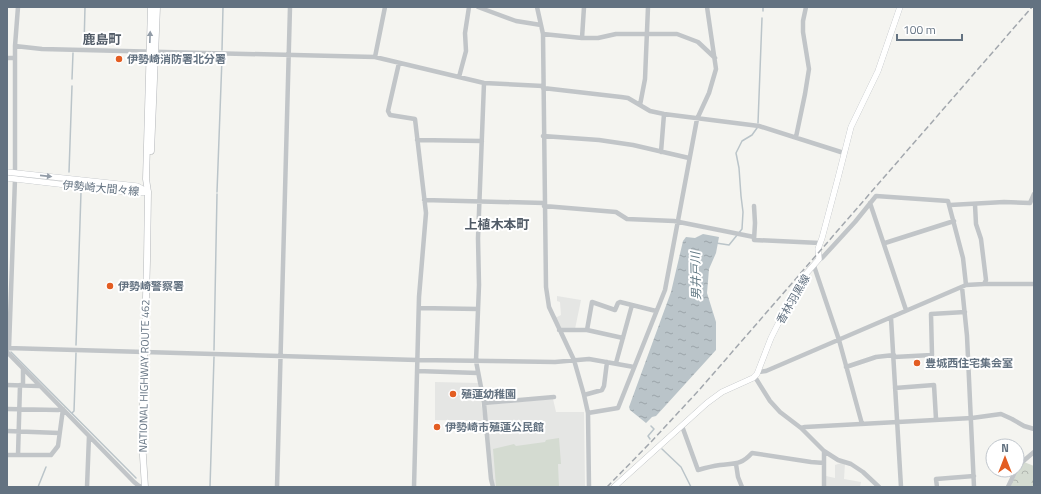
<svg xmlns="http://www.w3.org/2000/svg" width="1041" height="494" font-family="'Titillium Web','Noto Sans JP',sans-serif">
<defs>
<pattern id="forest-crowns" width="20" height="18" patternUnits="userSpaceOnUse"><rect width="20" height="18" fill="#d4dbd1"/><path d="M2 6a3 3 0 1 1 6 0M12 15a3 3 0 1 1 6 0" fill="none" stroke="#b0b6af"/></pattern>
<pattern id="water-ripples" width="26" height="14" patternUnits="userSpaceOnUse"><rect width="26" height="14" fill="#bac4c9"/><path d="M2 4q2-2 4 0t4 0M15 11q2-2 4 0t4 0" fill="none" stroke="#9ba4a9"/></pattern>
</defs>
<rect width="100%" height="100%" fill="#f4f4f0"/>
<path fill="#e5e6e4" d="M557,296L581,300L575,329H561L555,316L557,317L561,315L560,302L557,301Z
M435,382L478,383L484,421L435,420Z
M553,399L556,412H584L585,487H495L493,480L486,405Z
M841,463H845L844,479L861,482L860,487H826V476L835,478V465Z"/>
<path fill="#d4dbd1" d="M559,438L561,464H558L559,487L496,486L493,449L514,444L516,446L545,442L546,440Z"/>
<path fill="url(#forest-crowns)" d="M1024,462L1034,466V487H1010L1018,471Z"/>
<path fill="url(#water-ripples)" d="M703,234L719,237L716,253L709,269L707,293L716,322V350L656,416L652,417L646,423L630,410L629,407L671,292L683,241L686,237L695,238Z"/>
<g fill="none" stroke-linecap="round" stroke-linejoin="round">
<path stroke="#bac4c9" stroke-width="1.5" d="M763,11V7
M84,46L85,7
M222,50L223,7
M72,79L73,53
M758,123L762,18
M69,172L72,86
M217,192L222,58
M716,243L729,245L742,229L743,212L741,196L739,168L736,153L742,141L752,135L757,128
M76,345L81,192
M214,350L217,194
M11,352L136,478
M72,413L74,411L76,353
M650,439L648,436L654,429L651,426
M662,449L681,467L691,487
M38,487L46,467
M210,487L214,357"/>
<defs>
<path id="major" d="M7,172L137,186L148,192
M7,178L136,193L148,192
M614,487L707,403L722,392L753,378L757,374L771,338L780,320L805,275L819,259L818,249L822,238L838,178L851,127L878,71L900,7"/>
<path id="highway" d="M151,151L157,7
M145,487L142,441L147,261L148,192L146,179L151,7"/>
</defs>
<use href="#major" stroke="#b4b8bc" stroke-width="6"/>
<use href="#highway" stroke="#b4b7ba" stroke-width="7"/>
<path stroke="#c1c5c8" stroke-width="4.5" d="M478,7L516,21L541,25
M537,7L543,34L546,287L549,307L574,360L584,395L588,413L589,487
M543,34L582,38H598L616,34H677L698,42L715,58
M582,38L584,7
M15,46L42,49L375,57L484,83L543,86
M375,57L385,7
M7,58H15
M399,63L388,111L390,115L415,119L426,213L419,297L414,487
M459,77L466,51L465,33L469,7
M484,83L478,238L479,285L476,361L484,403L491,479L493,487
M543,88L621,97L628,98L650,111L664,114L759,126L844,153
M640,105L645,79L648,7
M543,136L599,140L633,145L689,158
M796,137L805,94L809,69L803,32V21L806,7
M417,140L482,141
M661,152L664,114
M424,200L544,203
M870,203L906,310
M950,205L1004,202L1030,203L1034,194
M975,205L976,224L981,239L986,280L984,284
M544,206L616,212L627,219L674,221L754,237
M754,206L755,223L754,240L820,243
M885,243L954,221
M819,259L822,258L855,222L876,196L948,201L963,258L966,285
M814,266L839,340L862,424
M962,287L967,336L974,487
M419,308L478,309
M891,318L901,487
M559,330H587L623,338
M587,330L592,302L615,310L618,303L620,302L656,311
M7,348L417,360L555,362L589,359L634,367
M9,348L15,179V46L18,7
M7,352L134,482L139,486L144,487
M894,357L932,355L931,314L965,312
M616,363L632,305
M846,367L876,357L894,355
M23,369V385
M417,371L478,373
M759,372L766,371L966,285L984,284H1034
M755,377L770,401L780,412L801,428L824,451L838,460L851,464L863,472L879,487
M7,385L39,386
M895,388L934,385L936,419
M584,395L602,390L604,386L607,362
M484,403L554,397
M7,409L58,410L63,409L58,446L51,455H7
M588,413L618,408L665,290L697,119L709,93L716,69L707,7
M682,426L698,470C705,468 713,466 720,465C736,463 741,465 752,453L811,462L824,463
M801,428L805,427L972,418L1001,414L1012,419L1024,426L1034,429
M7,431L59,433
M824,451V487
M18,455L20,385
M736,464L738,477L742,487
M1017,468L1021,463L1034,452
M87,487L89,436
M277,487L290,7
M937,487L936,479L974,476
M1008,487L1016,470"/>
<use href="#major" stroke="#fff" stroke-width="5.5"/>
<use href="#highway" stroke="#fff" stroke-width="6"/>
<path stroke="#a2a7ad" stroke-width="1.5" stroke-dasharray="6 3" stroke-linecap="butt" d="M607,487L651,442L700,389L1032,7"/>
</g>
<defs><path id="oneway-solid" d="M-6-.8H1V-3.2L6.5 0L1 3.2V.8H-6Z"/></defs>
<g fill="#929ca7">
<use href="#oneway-solid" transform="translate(150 37) rotate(-88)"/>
<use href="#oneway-solid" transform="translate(46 176) rotate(6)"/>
</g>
<g fill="#e35d22" stroke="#fff" stroke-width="1.5">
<circle cx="119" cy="59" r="4"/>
<circle cx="110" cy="286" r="4"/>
<circle cx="917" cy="363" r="4"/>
<circle cx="453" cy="394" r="4"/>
<circle cx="437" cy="427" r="4"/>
</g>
<g text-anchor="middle" stroke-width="4" stroke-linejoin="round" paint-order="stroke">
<g font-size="11" font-weight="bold" fill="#637281" stroke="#fff" text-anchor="start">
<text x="127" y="63">伊勢崎消防署北分署</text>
<text x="118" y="290">伊勢崎警察署</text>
<text x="925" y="367">豊城西住宅集会室</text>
<text x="461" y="398">殖蓮幼稚園</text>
<text x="445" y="431">伊勢崎市殖蓮公民館</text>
</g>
<g font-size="11" fill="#637281" stroke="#fff">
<text transform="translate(101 188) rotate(5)" y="4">伊勢崎大間々線</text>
<text transform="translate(793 299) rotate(-60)" y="4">香林羽黒線</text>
<text transform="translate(144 376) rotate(-89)" y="4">NATIONAL HIGHWAY ROUTE 462</text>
</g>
<g font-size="12" font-style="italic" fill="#637a85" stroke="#fff">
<text transform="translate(696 276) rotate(-91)" y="4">男井戸川</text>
</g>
<g font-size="13" font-weight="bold" fill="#515b67" stroke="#fff">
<text x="102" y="44">鹿島町</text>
<text x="497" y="229">上植木本町</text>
</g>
</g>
<rect width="1041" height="494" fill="none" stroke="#637281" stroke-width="16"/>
<g transform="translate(1005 458)"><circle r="19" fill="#ffffff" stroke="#c1c7cd"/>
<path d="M0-3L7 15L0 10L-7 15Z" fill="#e35d22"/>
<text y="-6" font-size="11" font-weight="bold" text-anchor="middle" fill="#637281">N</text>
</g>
<path d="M897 34v6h65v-6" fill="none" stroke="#637281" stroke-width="2"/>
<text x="903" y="34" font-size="12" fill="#637281" stroke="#ffffff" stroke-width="3" paint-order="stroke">100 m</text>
</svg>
